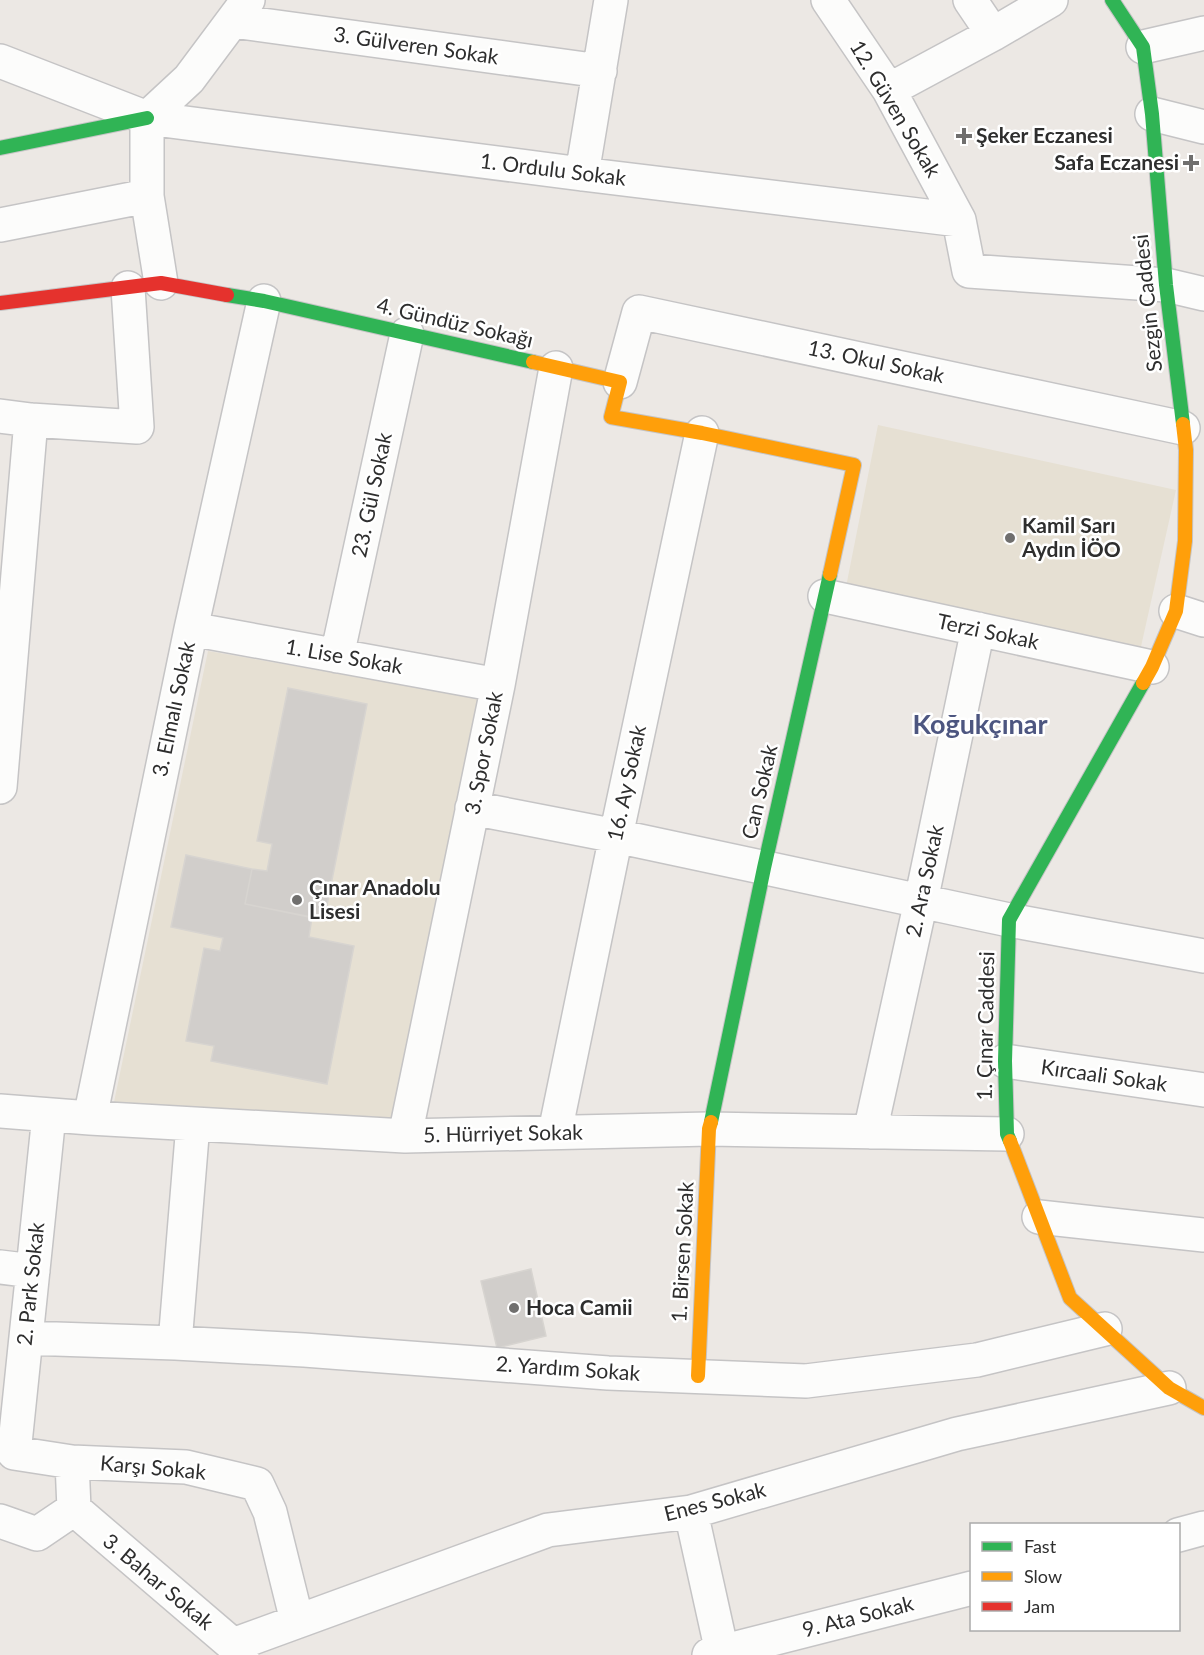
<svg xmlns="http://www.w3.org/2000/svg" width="1204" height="1655" font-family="Lato,sans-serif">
<rect width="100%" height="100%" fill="#ece8e4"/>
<path fill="#e6e0d3" d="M878,425L1176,490L1140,651L846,587Z
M208,651L479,698L394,1123L114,1102Z"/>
<path fill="#d1cecb" stroke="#d7d4d0" stroke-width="1.5" d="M288,688L367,704L324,920L245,904L252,869L267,871L272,844L257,841Z
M186,855L252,869L245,904L312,917L309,937L354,946L327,1084L211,1061L214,1046L186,1041L204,948L220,951L223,938L171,927Z
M531,1269L546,1336L497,1348L481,1281Z"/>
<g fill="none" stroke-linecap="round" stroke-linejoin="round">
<defs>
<path id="street" d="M828,0L889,90L959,220L969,271L1166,285L1204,294
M970,0L993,34
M233,21L600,71
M1143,47L1204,33
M0,61L147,118L582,174L959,220
M889,90L993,34L1051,0
M1152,114L1204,127
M147,118V196L161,283
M147,118L189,79L248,0
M582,174L611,0
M0,225L147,196
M620,382L639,312L1183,428
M0,416L31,420L137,427L128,288
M825,596L1152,667
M1176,611L1204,620
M191,629L498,685
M337,656L407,334
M0,787L31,420
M472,808L616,836L1009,920L1204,956
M1005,1061L1204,1090
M0,1111L90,1118L405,1136L709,1129L1007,1134
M49,1115L14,1453L72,1462L186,1467L257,1484L270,1512L297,1621
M90,1118L191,629L264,301
M555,1132L616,836L702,433
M870,1132L921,901L978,629
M405,1136L498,685L556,368
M1039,1217L1204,1235
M0,1267L33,1271
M26,1338L175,1343L304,1350L608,1373L806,1381L977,1360L1105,1329
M175,1343L193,1124
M74,1509L233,1645L242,1655
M691,1512L722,1652
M0,1521L37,1534L74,1509L72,1462
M1178,1535L1204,1528
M233,1645L548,1530L691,1512L957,1434L1169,1388
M709,1655L972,1588"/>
<path id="fast" d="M1112,0L1143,47L1152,114L1166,285L1183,424
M0,148L147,118
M227,295L264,301L533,362
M711,1122L764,868L830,574
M1010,1141L1007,1134L1005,1061L1009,920L1143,683"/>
<path id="slow" d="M533,362L620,382L611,417L702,433L854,465L830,574
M1143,683L1152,667L1176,611L1185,541L1186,450L1183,424
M1010,1141L1070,1298L1169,1388L1204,1408
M698,1376L709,1129L711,1122"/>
<path id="jam" d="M0,303L161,283L227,295"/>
</defs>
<use href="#street" stroke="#c5c4c5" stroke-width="36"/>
<use href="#fast" stroke="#c5c4c5" stroke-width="16"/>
<use href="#slow" stroke="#c5c4c5" stroke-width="16"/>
<use href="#jam" stroke="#c5c4c5" stroke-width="16"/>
<use href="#street" stroke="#fcfcfb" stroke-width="33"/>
<use href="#fast" stroke="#30b455" stroke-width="14"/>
<use href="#slow" stroke="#ff9f0a" stroke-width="14"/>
<use href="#jam" stroke="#e5322d" stroke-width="14"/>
</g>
<g fill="#706f6e" stroke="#fff" stroke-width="2">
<path d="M961 127h6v6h6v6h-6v6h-6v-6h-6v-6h6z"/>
<path d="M1188 154h6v6h6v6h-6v6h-6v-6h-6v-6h6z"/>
<circle cx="1010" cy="538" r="6"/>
<circle cx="297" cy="900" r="6"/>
<circle cx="514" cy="1308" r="6"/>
</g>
<g text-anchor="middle" stroke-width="5" stroke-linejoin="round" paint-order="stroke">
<g font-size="21" fill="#2e2e2e" stroke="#fff">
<text transform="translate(416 46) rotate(8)" y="7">3. Gülveren Sokak</text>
<text transform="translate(895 109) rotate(59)" y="7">12. Güven Sokak</text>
<text transform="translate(553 170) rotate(7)" y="7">1. Ordulu Sokak</text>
<text transform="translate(1148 303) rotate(-96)" y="7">Sezgin Caddesi</text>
<text transform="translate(455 323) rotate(13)" y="7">4. Gündüz Sokağı</text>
<text transform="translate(876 362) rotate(12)" y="7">13. Okul Sokak</text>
<text transform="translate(372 495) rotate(-78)" y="7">23. Gül Sokak</text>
<text transform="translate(988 632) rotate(12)" y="7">Terzi Sokak</text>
<text transform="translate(344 657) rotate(10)" y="7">1. Lise Sokak</text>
<text transform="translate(174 709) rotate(-78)" y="7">3. Elmalı Sokak</text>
<text transform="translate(484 753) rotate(-79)" y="7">3. Spor Sokak</text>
<text transform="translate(627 783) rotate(-78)" y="7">16. Ay Sokak</text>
<text transform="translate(760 792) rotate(-77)" y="7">Can Sokak</text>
<text transform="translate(925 881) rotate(-78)" y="7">2. Ara Sokak</text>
<text transform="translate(986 1026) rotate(-89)" y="7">1. Çınar Caddesi</text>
<text transform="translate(1104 1076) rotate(8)" y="7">Kırcaali Sokak</text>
<text transform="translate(503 1134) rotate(-1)" y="7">5. Hürriyet Sokak</text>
<text transform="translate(683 1252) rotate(-87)" y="7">1. Birsen Sokak</text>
<text transform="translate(31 1284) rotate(-84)" y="7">2. Park Sokak</text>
<text transform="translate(568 1369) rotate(4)" y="7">2. Yardım Sokak</text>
<text transform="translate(153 1468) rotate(5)" y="7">Karşı Sokak</text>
<text transform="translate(715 1502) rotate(-14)" y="7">Enes Sokak</text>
<text transform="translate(158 1582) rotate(40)" y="7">3. Bahar Sokak</text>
<text transform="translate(858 1617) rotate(-14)" y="7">9. Ata Sokak</text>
</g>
<g font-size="21" font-weight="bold" fill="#2e2e2e" stroke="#fff" text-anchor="start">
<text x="976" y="143">Şeker Eczanesi</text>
<text x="1179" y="170" text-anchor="end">Safa Eczanesi</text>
<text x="1022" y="533">Kamil Sarı<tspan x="1022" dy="24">Aydın İÖO</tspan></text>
<text x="309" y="895">Çınar Anadolu<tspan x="309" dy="24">Lisesi</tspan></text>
<text x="526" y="1315">Hoca Camii</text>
</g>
<g font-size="27" font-weight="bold" fill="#4d5680" stroke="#fff">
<text x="980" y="734">Koğukçınar</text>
</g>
</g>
<rect x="970" y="1523" width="210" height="108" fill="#ffffff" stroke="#ababab" stroke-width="1.5"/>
<rect x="982" y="1542" width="30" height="9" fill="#30b455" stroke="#ababab" stroke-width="1.5"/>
<text x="1024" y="1553" font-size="18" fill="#2e2e2e">Fast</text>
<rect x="982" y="1572" width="30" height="9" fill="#ff9f0a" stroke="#ababab" stroke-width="1.5"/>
<text x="1024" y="1583" font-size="18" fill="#2e2e2e">Slow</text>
<rect x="982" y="1602" width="30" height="9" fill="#e5322d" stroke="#ababab" stroke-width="1.5"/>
<text x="1024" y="1613" font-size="18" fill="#2e2e2e">Jam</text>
</svg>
